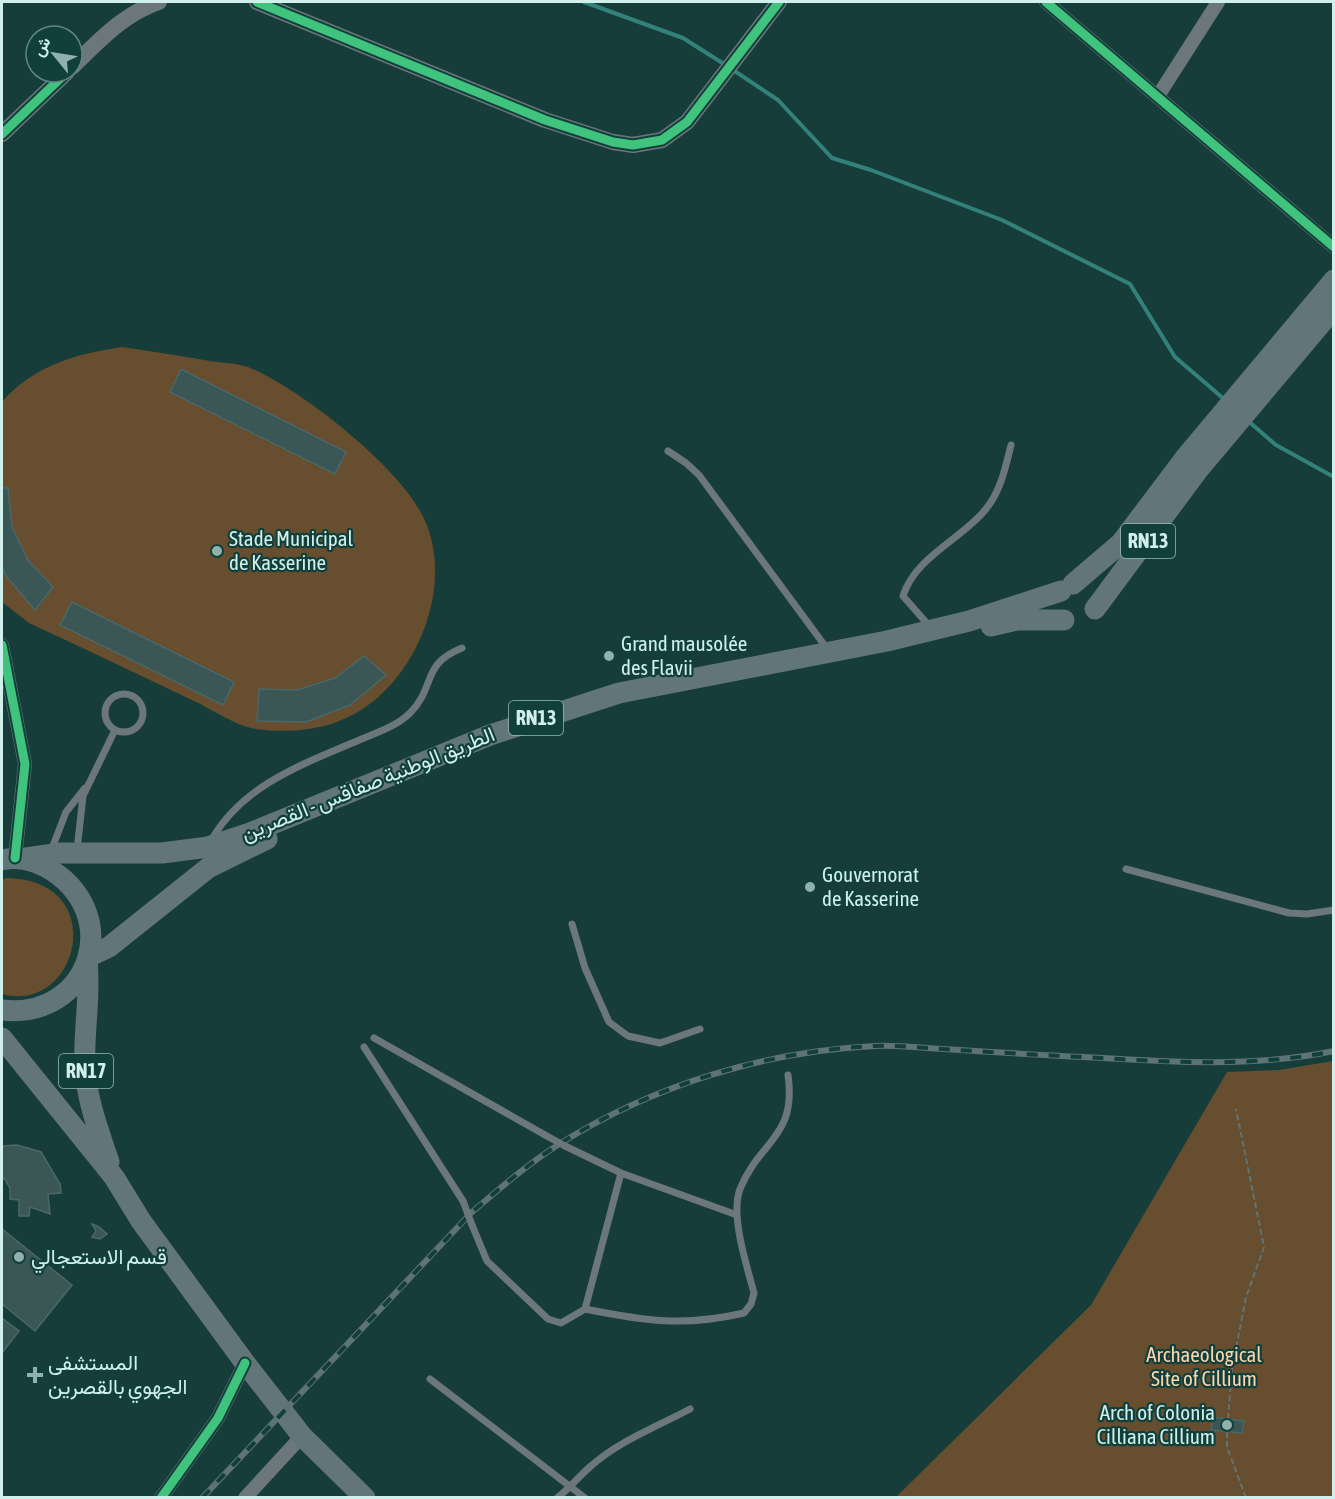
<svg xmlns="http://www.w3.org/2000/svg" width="1335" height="1499" font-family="'Asap Condensed',Vazirmatn,sans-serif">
<rect width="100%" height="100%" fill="#173d3a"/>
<path fill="#664e2e" d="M122,347C151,351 181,356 210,361C222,363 236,363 248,367C299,388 393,462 420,511C460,580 416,689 344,719C317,731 285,733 256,729C236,726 213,710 196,702C140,675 85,649 29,623L2,602V402C33,366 75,354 122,347Z
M6,878C112,879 79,1015 2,994V880Z
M1333,1061V1497L895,1498L1091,1305L1227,1072L1279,1070Z"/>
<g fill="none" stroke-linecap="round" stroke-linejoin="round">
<path stroke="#33817b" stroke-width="4" d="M584,2L683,38L724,64
M733,70L778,100L832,158L871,170L1002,220L1130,284L1175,357L1224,399
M1247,420L1276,445L1334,477"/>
</g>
<path fill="#3a5756" stroke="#4b6768" stroke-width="1.5" d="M181,369L346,452L335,474L170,392Z
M2,488H8L12,527L28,560L53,587L35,610L6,576L2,566Z
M72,602L234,682L223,705L60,625Z
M364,656L386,675L350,705L306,722L257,721L259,689L297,690L335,678Z
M17,1145L41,1152L60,1184L61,1193L48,1194L50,1214L30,1207L29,1216H19V1200L10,1199V1188L4,1178L2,1180V1146Z
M92,1224L99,1227L107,1234L100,1239L92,1237L96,1231Z
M2,1229L72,1285L35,1331L2,1304Z
M2,1318L19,1331L2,1353Z
M1213,1417L1244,1421L1242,1433L1211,1430Z"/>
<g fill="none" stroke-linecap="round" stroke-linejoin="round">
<path stroke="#617373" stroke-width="2" stroke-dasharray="6 3" stroke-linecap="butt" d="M1228,1419L1232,1369L1246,1297L1264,1247L1236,1109
M1227,1432V1447L1246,1498"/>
<path stroke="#6c777b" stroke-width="7" d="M668,451L686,463L699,475L828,650
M931,628L903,596C915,557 962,539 986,509C1001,490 1005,469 1011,445
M105 713a19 19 0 1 1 38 0a19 19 0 1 1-38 0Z
M212,839C243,785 303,764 357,741C375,733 396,727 410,713C436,687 421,664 462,648
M77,850L83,796L115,730
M51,851L66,812L85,788
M1126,869L1289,913L1307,914L1334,910
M572,924L585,968L609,1022L628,1036L660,1043L700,1029
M374,1038L545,1135
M364,1047L463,1201
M565,1146L621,1173L737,1215
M472,1225L487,1261L548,1319L561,1323L585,1309C645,1321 683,1327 744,1313L751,1304L754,1293C747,1266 730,1216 740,1189C759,1141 797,1138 788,1075
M585,1309L621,1173
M430,1379L585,1498
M557,1498C570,1488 579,1476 591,1466C619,1441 658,1426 690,1409"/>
<path stroke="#6c777b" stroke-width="14" d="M1046,2L1334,247
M1158,96L1218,2
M2,645L25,764L15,858
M161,1498L218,1418L245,1363
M245,1498L302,1436"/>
<path stroke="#6c777b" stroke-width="16" d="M257,2L545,120L613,142L633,145L662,140L687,122L779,2
M72,67C99,41 123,14 159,2
M2,134L67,72"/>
<path stroke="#627579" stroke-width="21" d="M1073,584L1121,543L1185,458L1334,280
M1095,609L1198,470L1334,308
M991,626L1017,620H1064
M19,859L61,853H162L208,847L250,833L490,735L619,693L887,641L969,621L1061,591
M2,860C16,856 33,860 46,867C126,912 91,1020 2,1010
M88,957L109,947L208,868L267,839
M87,961C91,997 83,1032 85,1068C87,1101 99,1132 109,1162
M2,1038L114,1177L141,1221L245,1363L302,1436L365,1498"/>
<defs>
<path id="rail" d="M202,1498L471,1213C500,1188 529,1163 561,1143C654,1085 766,1051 875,1046C898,1045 921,1048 943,1049C990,1052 1037,1055 1084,1057C1167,1062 1252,1068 1334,1051"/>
</defs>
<use href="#rail" stroke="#5e7373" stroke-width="6"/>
<use href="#rail" stroke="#11403c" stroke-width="4" stroke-dasharray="11" stroke-linecap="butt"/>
<path stroke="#6c777b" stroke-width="7" d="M545,1135L565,1146
M463,1201L472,1225"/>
<defs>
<path id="cycleway" d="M257,2L545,120L613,142L633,145L662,140L687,122L779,2
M1046,2L1334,247
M2,134L67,72
M2,645L25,764L15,858
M161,1498L218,1418L245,1363"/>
</defs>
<use href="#cycleway" stroke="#11403c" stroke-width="13"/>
<use href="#cycleway" stroke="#40c37c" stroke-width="9"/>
</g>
<g fill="#90b1ad" stroke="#11403c" stroke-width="2">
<circle cx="217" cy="551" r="6"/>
<circle cx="609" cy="656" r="6"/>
<circle cx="810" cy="887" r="6"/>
<circle cx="19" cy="1257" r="6"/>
<path d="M32 1366h6v6h6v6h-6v6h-6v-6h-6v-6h6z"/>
<circle cx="1227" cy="1425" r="6"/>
</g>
<g text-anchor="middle" stroke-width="4.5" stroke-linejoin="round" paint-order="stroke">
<g fill="#11403c" stroke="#97bab6" stroke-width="1.5">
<rect x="1121" y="524" width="54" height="34" rx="4.5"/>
<rect x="509" y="701" width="54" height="34" rx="4.5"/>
<rect x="59" y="1054" width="54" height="34" rx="4.5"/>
</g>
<g font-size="20" font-weight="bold" fill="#d1efeb">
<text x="1148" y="548">RN13</text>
<text x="536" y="725">RN13</text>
<text x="86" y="1078">RN17</text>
</g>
<g font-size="21" fill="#d1efeb" stroke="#11403c" text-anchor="start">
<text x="229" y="546">Stade Municipal<tspan x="229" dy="24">de Kasserine</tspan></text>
<text x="621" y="651">Grand mausolée<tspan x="621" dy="24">des Flavii</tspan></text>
<text x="822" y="882">Gouvernorat<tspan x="822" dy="24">de Kasserine</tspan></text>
<text x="31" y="1264">قسم الاستعجالي</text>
<text x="48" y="1370">المستشفى<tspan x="48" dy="24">الجهوي بالقصرين</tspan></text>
<text x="1215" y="1420" text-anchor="end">Arch of Colonia<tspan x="1215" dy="24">Cilliana Cillium</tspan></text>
</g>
<g font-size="21" fill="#d1efeb" stroke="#11403c">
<text transform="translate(368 784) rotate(-22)" y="7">الطريق الوطنية صفاقس - القصرين</text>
</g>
<g font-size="21" fill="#fbd5ae" stroke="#11403c">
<text x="1204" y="1362">Archaeological<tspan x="1204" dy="24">Site of Cillium</tspan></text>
</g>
</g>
<rect width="1335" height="1499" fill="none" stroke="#d1efeb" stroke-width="6"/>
<g transform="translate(54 54) rotate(300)"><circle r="28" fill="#11403c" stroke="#5e8682" stroke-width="1.5"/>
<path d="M0-4.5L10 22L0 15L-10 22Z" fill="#90b1ad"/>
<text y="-9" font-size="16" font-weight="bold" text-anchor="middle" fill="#d1efeb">ش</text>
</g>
</svg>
